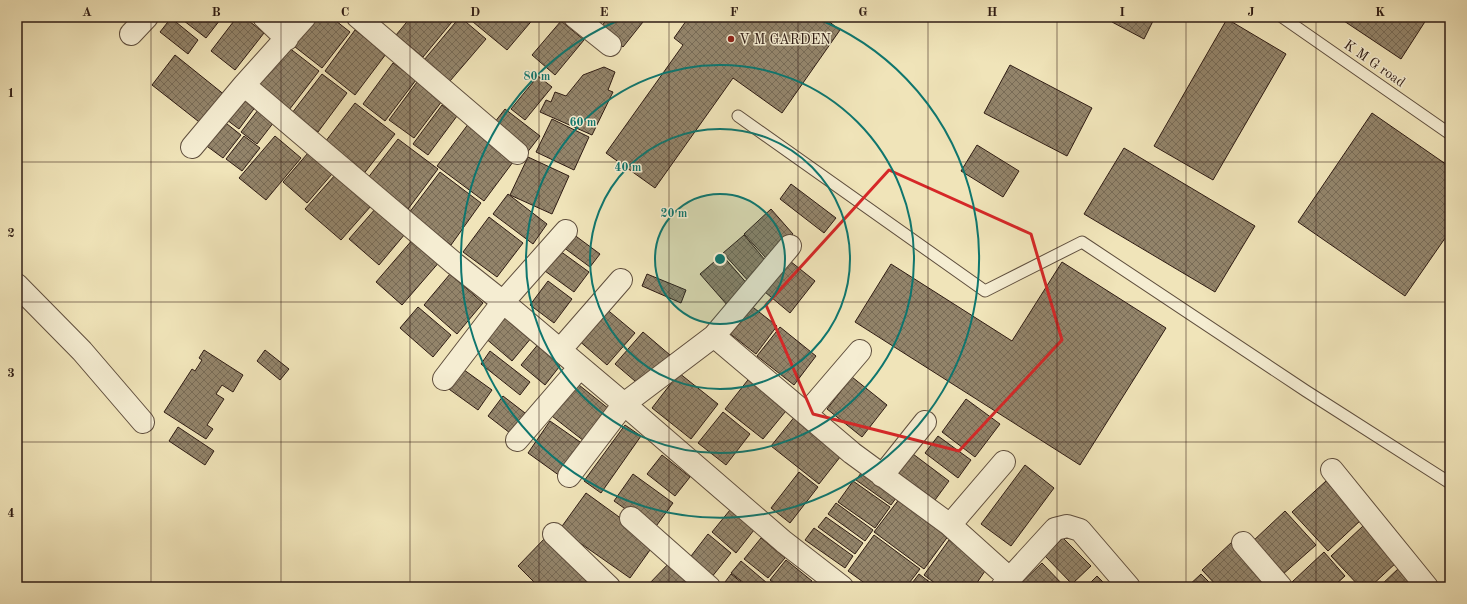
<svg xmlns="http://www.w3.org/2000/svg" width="1467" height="604" font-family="'Old Standard TT',serif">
<defs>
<pattern id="building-cross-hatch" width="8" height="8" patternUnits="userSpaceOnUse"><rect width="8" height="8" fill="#93846a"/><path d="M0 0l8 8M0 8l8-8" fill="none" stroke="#786b56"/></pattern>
</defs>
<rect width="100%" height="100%" fill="#f0e4b9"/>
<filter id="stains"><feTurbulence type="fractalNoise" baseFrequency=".005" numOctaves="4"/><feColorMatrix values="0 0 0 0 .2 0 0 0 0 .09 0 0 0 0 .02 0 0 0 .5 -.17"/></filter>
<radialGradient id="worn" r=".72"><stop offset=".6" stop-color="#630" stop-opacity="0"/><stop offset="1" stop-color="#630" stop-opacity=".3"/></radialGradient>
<path fill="url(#building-cross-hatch)" stroke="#2f1c14" d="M179,17H216L220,20L206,38Z
M237,17H244L264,33L235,70L211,51Z
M310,17H331L350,32L322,68L290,43Z
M379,17H390L385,22Z
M411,17H456L423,57L396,35Z
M460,17L486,39L450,81L424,60Z
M467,17H535L507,50Z
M585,17H605L597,27Z
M609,17H647L623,47L600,28Z
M689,17H823L840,30L782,113L733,78L655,188L606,153L683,45L674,38Z
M1114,17H1155L1144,39L1112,22Z
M1338,17H1428L1401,59Z
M171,18L198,40L188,54L160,32Z
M1227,19L1286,54L1213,180L1154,146Z
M561,21L584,40L555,75L532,55Z
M355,30L386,54L355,95L325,71Z
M288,47L319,71L289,110L258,86Z
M175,55L226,96L203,125L152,85Z
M393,63L416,80L385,121L363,104Z
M1010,65L1092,108L1067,156L984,113Z
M604,67L615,72L608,90L613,92L592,135L540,112L546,100L551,102L555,92L566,96L583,75Z
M322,74L347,93L318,132L292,113Z
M538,76L552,87L525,120L511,109Z
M417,82L442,101L414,138L389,120Z
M240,94L256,106L239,129L223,117Z
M355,103L395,134L362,176L322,146Z
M442,105L457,116L428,155L413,144Z
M505,109L540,136L526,154L491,127Z
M258,110L274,122L257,144L241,132Z
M1372,113L1450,167V231L1405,296L1298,222Z
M552,119L589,137L574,170L536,152Z
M222,120L241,135L223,158L204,144Z
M469,123L516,158L484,201L437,166Z
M244,136L260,148L242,171L226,159Z
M275,136L301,158L266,200L239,178Z
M398,139L438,169L408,209L367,179Z
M977,145L1019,171L1003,197L961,171Z
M1124,148L1255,226L1215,292L1084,214Z
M308,153L332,174L307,203L283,182Z
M528,157L569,176L552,214L510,195Z
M440,172L481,203L451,245L409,213Z
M335,175L371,206L341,240L305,209Z
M791,184L836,218L824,233L780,199Z
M508,194L547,224L533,244L493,214Z
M376,208L405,234L379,265L349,239Z
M771,209L793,234L766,258L744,234Z
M489,217L523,243L497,277L463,252Z
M573,234L600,254L590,267L563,247Z
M744,235L771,267L751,284L723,253Z
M414,238L441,260L402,305L376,282Z
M560,251L589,272L574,292L545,271Z
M722,255L750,287L728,306L700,274Z
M790,261L815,281L790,313L765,292Z
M1062,262L1166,328L1080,465L855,322L891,264L1012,341Z
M450,274L483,303L457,334L424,305Z
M647,274L686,290L681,303L642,286Z
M548,281L572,299L554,323L530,305Z
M745,301L777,326L756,354L724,329Z
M418,307L451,335L433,357L400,328Z
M604,307L635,333L607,365L577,339Z
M504,313L532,337L512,361L484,337Z
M780,327L816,356L794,385L757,356Z
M643,332L670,355L642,387L615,364Z
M540,342L563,362L545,385L521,365Z
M204,350L243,375L233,392L222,385L216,394L224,399L207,425L213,429L206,439L164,412L192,369L195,371L202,360L199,358Z
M265,350L289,369L280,380L257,361Z
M490,351L530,382L520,395L481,364Z
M460,367L492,390L478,410L446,387Z
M679,373L718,404L691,439L652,408Z
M751,376L790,406L763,439L725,409Z
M852,377L887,405L862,437L827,409Z
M574,381L609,409L584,441L548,413Z
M503,396L525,413L510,433L488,416Z
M966,399L1000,424L975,457L942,432Z
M723,412L750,434L726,465L698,443Z
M796,415L844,452L819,484L771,446Z
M550,421L583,444L560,476L528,453Z
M625,425L641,436L601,493L584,481Z
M178,427L214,451L205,465L169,441Z
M938,436L971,460L958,478L925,453Z
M913,454L949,481L935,500L898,473Z
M662,455L690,477L675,496L647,474Z
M1025,465L1054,488L1011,546L981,524Z
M864,469L899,494L891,505L856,480Z
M799,472L818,487L790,523L771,508Z
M633,474L673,503L654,529L614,501Z
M853,481L890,507L875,528L838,502Z
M1326,481L1361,520L1328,551L1292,512Z
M586,493L655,543L630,578L560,529Z
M900,498L949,535L924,569L874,532Z
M836,503L873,530L865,541L828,514Z
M730,510L754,530L736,553L712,532Z
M1285,511L1316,545L1282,575L1252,542Z
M826,517L863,543L855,554L818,527Z
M1363,526L1397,562L1370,587H1360L1331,556Z
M814,528L853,556L845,568L805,540Z
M708,534L731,553L711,578L688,560Z
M874,535L920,569L906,587H870L848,571Z
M547,536L598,587H539L518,566Z
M761,538L785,558L768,578L744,559Z
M1063,538L1091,566L1072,584L1045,556Z
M949,540L987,568L974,587H940L924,575Z
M1233,541L1275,587H1218L1202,570Z
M1324,552L1345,576L1333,587H1297L1292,582Z
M673,559L702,587H646Z
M786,560L812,581L808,587H779L770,580Z
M741,561L767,583L763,587H749L731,573Z
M1042,563L1065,587H1023L1020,584Z
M1400,567L1419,587H1379Z
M731,574L747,587H723L722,586Z
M919,574L936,587H909Z
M1201,574L1214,587H1187Z
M1097,576L1108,587H1086Z"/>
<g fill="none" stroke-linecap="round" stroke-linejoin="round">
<defs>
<path id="lane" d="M1282,17L1450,134
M738,116L985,291L1082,242L1306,391L1450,483"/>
<path id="street" d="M264,17L287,39
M358,17L517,153
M575,17L610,45
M131,34L147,17
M244,85L455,264L503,302L624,404L784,542L842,587
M192,147L244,85L305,17
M17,285L82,351L143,422
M714,336L852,453L950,525L1009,578
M560,350L621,280
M444,379L503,302L566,231
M806,414L860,351
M517,440L580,367
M1332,470L1427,587
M569,476L624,404L714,336L790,246
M882,476L925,422
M631,518L709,587
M950,525L1004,462
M554,534L609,587
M1243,543L1281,587
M1002,587L1055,529L1067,526L1080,530L1129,587"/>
</defs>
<use href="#lane" stroke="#5f4e3d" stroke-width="13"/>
<use href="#street" stroke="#5f4e3d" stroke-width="24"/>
<use href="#lane" stroke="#f5edd2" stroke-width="11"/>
<use href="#street" stroke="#f5edd2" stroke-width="22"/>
</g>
<path fill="none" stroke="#d62828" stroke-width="3" stroke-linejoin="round" d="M889,170L1031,234L1062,340L959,451L813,414L766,305Z"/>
<path fill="none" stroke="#2f1c14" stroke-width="1" stroke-opacity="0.55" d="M151,17V587M281,17V587M410,17V587M539,17V587M669,17V587M798,17V587M928,17V587M1057,17V587M1186,17V587M1316,17V587M17,162H1450M17,302H1450M17,442H1450"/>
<circle cx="720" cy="259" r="65" fill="#0f766e" fill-opacity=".12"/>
<g fill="none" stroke="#0f766e" stroke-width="2">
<circle cx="720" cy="259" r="65"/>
<circle cx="720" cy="259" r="130"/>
<circle cx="720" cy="259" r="194"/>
<path d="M813 17A259 259 0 1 1 627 17"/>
</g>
<circle fill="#8f2418" stroke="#f5edd2" stroke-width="1.5" cx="731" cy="39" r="4"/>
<g text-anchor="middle" stroke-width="3" stroke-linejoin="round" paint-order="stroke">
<g font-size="14" fill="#2f1c14" stroke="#f5edd2" text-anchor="start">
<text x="739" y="44">V M GARDEN</text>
</g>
<g font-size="14" fill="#2f1c14" stroke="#f5edd2">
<text transform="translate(1375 63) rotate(35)" y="5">K M G road</text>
</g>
</g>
<circle cx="720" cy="259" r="6" fill="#0f766e" stroke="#f5edd2" stroke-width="2"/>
<g font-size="12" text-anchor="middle" font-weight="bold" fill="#0f766e" stroke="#f5edd2" stroke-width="3" stroke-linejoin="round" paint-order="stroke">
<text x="537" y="80">80 m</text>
<text x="583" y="126">60 m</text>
<text x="628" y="171">40 m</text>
<text x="674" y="217">20 m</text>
</g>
<rect width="1467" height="604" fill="none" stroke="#f0e4b9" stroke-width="44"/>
<rect x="22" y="22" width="1423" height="560" fill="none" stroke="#2f1c14" stroke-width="1.5"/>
<g font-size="13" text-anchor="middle" font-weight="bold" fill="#2f1c14">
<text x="87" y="16">A</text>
<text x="216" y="16">B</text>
<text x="345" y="16">C</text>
<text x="475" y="16">D</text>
<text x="604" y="16">E</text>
<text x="734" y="16">F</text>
<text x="863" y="16">G</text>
<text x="992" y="16">H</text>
<text x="1122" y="16">I</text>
<text x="1251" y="16">J</text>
<text x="1380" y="16">K</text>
<text x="11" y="97">1</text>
<text x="11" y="237">2</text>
<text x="11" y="377">3</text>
<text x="11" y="517">4</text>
</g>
<rect width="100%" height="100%" filter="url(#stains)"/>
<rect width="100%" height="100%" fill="url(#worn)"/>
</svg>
